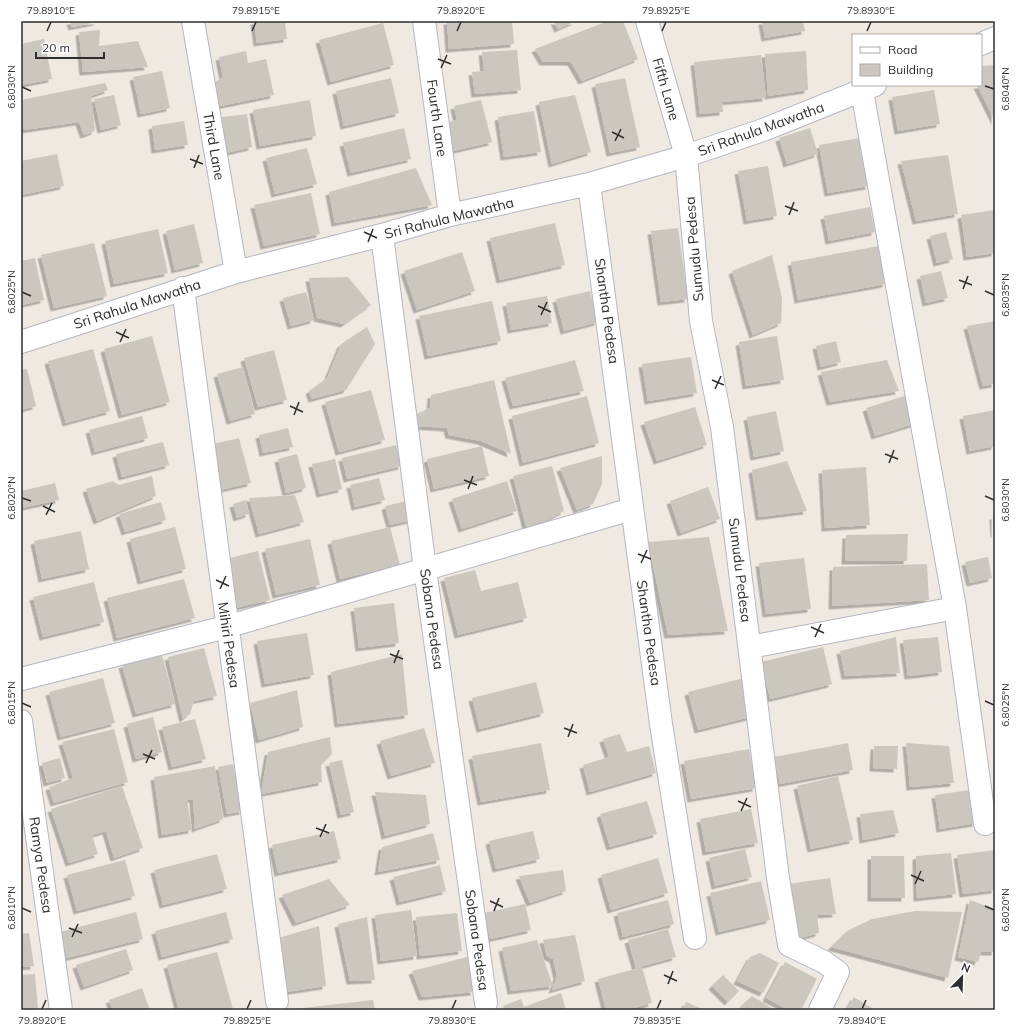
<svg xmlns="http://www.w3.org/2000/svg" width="1016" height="1031" font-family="Mulish,sans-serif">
<defs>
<filter id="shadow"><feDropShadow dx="-3.5" dy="3.5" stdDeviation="0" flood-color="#0004"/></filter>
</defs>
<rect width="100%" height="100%" fill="#efe9e1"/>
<path fill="#cbc7bf" filter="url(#shadow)" d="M70,21H97V22L72,27Z
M254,21H285L287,39L257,43Z
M447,21H512L514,44L449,49Z
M554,21H576L558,29Z
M608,21H623L638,59L582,81L571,62H543L535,49Z
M762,21H803L805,31L765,38Z
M383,23L394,65L331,82L319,40Z
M100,30L99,46L138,41L148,67L83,72L79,32Z
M44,39L52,79L21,85V44Z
M517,50L521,90L475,94L472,72L484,71L482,52Z
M246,51L248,63L266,59L274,95L220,106L215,82L223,77L219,57Z
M806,51L808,90L768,96L765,54Z
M761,55L766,98L722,102L723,112L700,114L694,62Z
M995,65V121L977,85H981V66Z
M162,71L170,108L141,114L133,77Z
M391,78L399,113L344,126L336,91Z
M625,78L640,147L610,153L595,84Z
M105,83L108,90L91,96L95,131L84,135L79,122L24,130L21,115V100Z
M934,90L940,124L898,131L892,97Z
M114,95L121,125L101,130L94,99Z
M575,95L591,152L552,164L539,102Z
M310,100L316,136L260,146L253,110Z
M481,100L492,142L453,151L446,123L457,120L454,106Z
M534,111L541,152L504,157L498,117Z
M247,114L252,147L226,153L222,117Z
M184,121L188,145L155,150L152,126Z
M404,128L411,159L351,173L343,143Z
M810,128L818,154L787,164L779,138Z
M860,138L869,186L828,193L819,145Z
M307,148L317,184L275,194L266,158Z
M57,154L64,186L21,195V161Z
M948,155L958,214L916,221L901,161Z
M768,166L777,216L747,221L738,171Z
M416,168L432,205L335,223L329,192Z
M311,193L320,234L264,246L254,205Z
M870,207L875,232L829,241L824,216Z
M995,210V253L967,257L961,215Z
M555,223L565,265L500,280L490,238Z
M194,224L203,263L175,270L166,231Z
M678,228L688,299L661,302L651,231Z
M158,229L168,273L114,284L105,241Z
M946,232L953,259L937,263L930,236Z
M94,243L107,296L54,308L41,255Z
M879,246L886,284L798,300L791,262Z
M462,252L475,291L417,310L404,271Z
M772,255L782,298L781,323L753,335L732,271Z
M35,258L44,300L21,305V261Z
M941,271L948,298L926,303L920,276Z
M348,277L371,305L344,324L317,318L309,278Z
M590,291L598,322L564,331L556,299Z
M306,292L314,320L291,326L283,298Z
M547,296L552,323L511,330L506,303Z
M492,301L501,341L428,356L419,316Z
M995,321V384L983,386L967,326Z
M367,327L375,344L346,390L312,399L309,391L327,378L341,344Z
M152,336L170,402L122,415L104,349Z
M777,336L784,380L746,386L739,342Z
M836,341L841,362L821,367L816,346Z
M93,349L110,411L66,423L48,361Z
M274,350L287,400L258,407L244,358Z
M691,357L697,393L648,401L642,364Z
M575,360L584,391L513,406L505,378Z
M887,360L899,391L830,402L821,372Z
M243,367L255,414L230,421L217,374Z
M27,369L36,406L21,410V370Z
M494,380L511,454L481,441L449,435L447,428L415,426L412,416L430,408L431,395Z
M371,390L385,440L339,452L325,402Z
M911,394L920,422L875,436L866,408Z
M587,396L599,443L523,463L512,416Z
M695,407L707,445L657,461L644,422Z
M995,410V446L970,451L963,416Z
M776,411L784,451L754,457L747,417Z
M142,416L148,438L95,452L89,430Z
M288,428L293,447L263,453L259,435Z
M239,438L251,483L220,490L209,445Z
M163,442L169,465L122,477L116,454Z
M396,445L402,466L347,479L342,458Z
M482,446L489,476L434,489L427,459Z
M297,454L306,488L286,493L278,459Z
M602,456V484L593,504L577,510L560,468Z
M335,459L342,489L320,494L312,464Z
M787,461L807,511L759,517L752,470Z
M552,466L564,511L527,530L513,476Z
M866,467L870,525L825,528L822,470Z
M152,476L156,496L97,521L86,489L113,481L119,485Z
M379,478L385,500L355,507L350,485Z
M507,481L517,511L462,529L452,499Z
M55,483L59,500L21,508V491Z
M708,487L720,519L681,533L670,501Z
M295,495L304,522L259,534L249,498Z
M246,500L249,514L237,518L233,504Z
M407,501L411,520L390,525L385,506Z
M161,502L166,520L125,532L119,514Z
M993,516H995V534H994Z
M175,527L186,569L141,581L130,539Z
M390,527L400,565L340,579L331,541Z
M81,531L89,569L42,579L34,541Z
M908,534L907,561H845L846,535Z
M709,537L728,631L668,635L648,542Z
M310,539L320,585L276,595L265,549Z
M258,551L270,600L235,608L222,560Z
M988,557L992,578L970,583L965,562Z
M804,558L811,609L766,614L759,563Z
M927,564L929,600L832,606L833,567Z
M475,570L481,591L518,582L527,618L458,635L444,578Z
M184,579L195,618L117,638L107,598Z
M94,582L104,622L43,637L33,597Z
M394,603L399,643L359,648L354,608Z
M307,633L314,675L265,684L257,641Z
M896,637L900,673L845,676L840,651Z
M938,637L942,672L908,676L903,640Z
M823,647L832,684L770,699L761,662Z
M204,648L217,696L194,701L190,714L183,719L168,657Z
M402,654L408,715L338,724L331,672Z
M162,655L175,704L136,714L122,665Z
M748,677L758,715L698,730L688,692Z
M103,678L115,723L61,737L49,692Z
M536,682L544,713L480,729L472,698Z
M297,690L303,727L259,740L250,703Z
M153,717L162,752L136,759L127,724Z
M195,719L206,759L172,767L162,727Z
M424,728L435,763L391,776L380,741Z
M114,729L128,782L54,803L49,787L73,778L62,742Z
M620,734L627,752L649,746L656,773L590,792L583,765L609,757L603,739Z
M330,737L332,754L321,765L322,782L261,794L268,752Z
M541,743L550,790L481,802L472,756Z
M848,743L853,770L780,784L774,757Z
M906,743L949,746L954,783L910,787Z
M874,746H898L897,769L873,768Z
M749,749L756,788L691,799L684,761Z
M60,758L65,778L47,783L42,763Z
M342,760L354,812L341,815L329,763Z
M233,764L243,811L227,814L218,767Z
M215,766L223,819L195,829L193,799L187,800L192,830L162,835L154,777Z
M838,776L853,840L811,849L797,786Z
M122,786L143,848L114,858L106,831L92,835L98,854L69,863L51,809Z
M970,790L976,823L940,829L935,795Z
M375,792L426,795L430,824L385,836Z
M647,801L657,834L610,847L600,814Z
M751,809L758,843L706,852L700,819Z
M893,810L899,833L863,840L860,814Z
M334,831L341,859L278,873L272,845Z
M533,831L540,859L496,869L489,841Z
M433,833L440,860L378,872L382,847Z
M745,849L752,877L715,886L709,858Z
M995,850V890L963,894L957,855Z
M951,853L956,894L917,898L916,856Z
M217,854L227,889L163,905L154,870Z
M871,856H904L905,898H871Z
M658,858L668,893L611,910L601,875Z
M125,860L135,896L77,911L67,875Z
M440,865L446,891L400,902L393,877Z
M563,870L566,891L530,903L519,876Z
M830,878L836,914L817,915L819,933L797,939L788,884Z
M329,879L350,905L296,923L282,895Z
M761,881L770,920L719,932L710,893Z
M668,900L674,924L623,937L617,913Z
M970,900L995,909V952H981L978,962L958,957Z
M525,904L531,930L490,939L484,913Z
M411,910L417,956L381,961L375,915Z
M915,911L962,912L948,978L831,947L847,931L872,919Z
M136,912L143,939L67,958L60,932Z
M226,912L233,939L162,957L155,931Z
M457,913L462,951L420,956L416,917Z
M367,917L375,980L350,981L338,924Z
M319,926L326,986L286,992L275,939Z
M668,929L676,957L636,968L628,940Z
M29,933L34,966L21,967V934Z
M575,935L585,981L552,990L557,976L553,959L547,956L543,940Z
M537,940L553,986L511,991L502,948Z
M126,949L133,970L84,987L76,965Z
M217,952L233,1009L179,1010L167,965Z
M760,953L779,963L763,993L737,981L750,957Z
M471,956L474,992L422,997L412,971Z
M785,962L817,979L801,1010H789L766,998Z
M642,967L652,1003L626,1010H606L598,979Z
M35,974L38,1009L21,1010V975Z
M723,975L739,991L728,1002L712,986Z
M142,988L150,1010H113L109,1000Z
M561,993L566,1010H504L503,1006L521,999L524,1007Z
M752,996L775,1010H737Z
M854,997L875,1010H846Z
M373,1000L375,1010H302V1008Z
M686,1002L705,1010H683Z"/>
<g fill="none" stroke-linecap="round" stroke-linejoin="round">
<defs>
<path id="minor" d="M193,21L236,272
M424,21L450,215
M647,21L686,156L701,321L722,427L778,878L789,945L824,962L838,972L820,1010
M981,44L995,38
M862,91L955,608L985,824
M589,184L661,724L695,938
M382,235L425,569L486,1003
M183,288L277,1001
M21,342L236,272L382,235L450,215L589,184L686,156L763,130L875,85
M750,647L955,608
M21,679L226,627L632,509
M21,721L61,1010"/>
</defs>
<use href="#minor" stroke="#b4b7c1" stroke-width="24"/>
<use href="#minor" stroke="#fff" stroke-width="22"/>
</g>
<path fill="none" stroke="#2e2e2e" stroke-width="1.5" d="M47,31L51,22M252,31L256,22M457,31L461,22M662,31L666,22M867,31L871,22M438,59L451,64M441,68L447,55M985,86L994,89M22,87L31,91M612,132L624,138M615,141L621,129M190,159L203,164M194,168L199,155M785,206L798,211M789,215L794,202M364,232L377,238M368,242L373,229M959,280L972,285M963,289L968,276M985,291L994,295M22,292L31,296M538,306L551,312M541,315L547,302M116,332L129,338M120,342L126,329M712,380L724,385M715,389L721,376M290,406L303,412M294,415L299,402M885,454L898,459M889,463L894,450M464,480L477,485M468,489L473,476M985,496L994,500M22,498L31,501M43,506L55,512M46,515L52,503M638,554L651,559M641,563L647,550M216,580L229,586M220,589L226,576M811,627L824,633M815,637L821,624M390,654L403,659M394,663L399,650M985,701L994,705M22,703L31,707M564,728L577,733M568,737L573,724M143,754L155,759M146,763L152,750M738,801L751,807M741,811L747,798M316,828L329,833M320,837L326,824M911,875L924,881M915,884L921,871M490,901L503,907M985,906L994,910M22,908L31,912M494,911L499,898M69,928L82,933M72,937L78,924M664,975L677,981M668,984L673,971M42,1009L46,1000M247,1009L251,1000M452,1009L456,1000M657,1009L661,1000M862,1009L866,1000"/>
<g text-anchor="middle" stroke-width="3" stroke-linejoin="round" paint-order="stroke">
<g font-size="14" fill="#2e2e2e" stroke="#fff">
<text transform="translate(666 89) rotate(74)" y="5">Fifth Lane</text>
<text transform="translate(437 118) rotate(82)" y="5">Fourth Lane</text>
<text transform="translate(761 129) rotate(-20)" y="5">Sri Rahula Mawatha</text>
<text transform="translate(214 146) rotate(80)" y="5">Third Lane</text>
<text transform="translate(449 218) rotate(-14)" y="5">Sri Rahula Mawatha</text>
<text transform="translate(694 249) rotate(-95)" y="5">Sumudu Pedesa</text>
<text transform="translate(137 304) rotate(-18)" y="5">Sri Rahula Mawatha</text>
<text transform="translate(607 311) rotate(82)" y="5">Shantha Pedesa</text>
<text transform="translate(740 570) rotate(83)" y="5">Sumudu Pedesa</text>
<text transform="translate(432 619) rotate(82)" y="5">Sobana Pedesa</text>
<text transform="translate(649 633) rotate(82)" y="5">Shantha Pedesa</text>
<text transform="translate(229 645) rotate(82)" y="5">Mihiri Pedesa</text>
<text transform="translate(41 865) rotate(82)" y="5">Ramya Pedesa</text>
<text transform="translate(477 940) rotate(82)" y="5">Sobana Pedesa</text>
</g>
</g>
<rect width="1016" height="1031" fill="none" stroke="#ffffff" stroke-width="44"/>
<rect x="852" y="34" width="130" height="52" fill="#ffffff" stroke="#ababab"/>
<rect x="860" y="47" width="20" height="6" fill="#ffffff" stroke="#ababab"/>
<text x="888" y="54" font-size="12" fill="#2e2e2e">Road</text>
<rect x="860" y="64" width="20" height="12" fill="#cbc7bf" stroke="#ababab"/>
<text x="888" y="74" font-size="12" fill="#2e2e2e">Building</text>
<g transform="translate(962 977) rotate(23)" stroke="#ffffff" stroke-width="3" paint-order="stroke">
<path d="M0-3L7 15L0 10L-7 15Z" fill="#2e2e2e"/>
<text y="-6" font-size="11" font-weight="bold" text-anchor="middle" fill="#2e2e2e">N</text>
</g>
<path d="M36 52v6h68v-6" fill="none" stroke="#2e2e2e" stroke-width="2"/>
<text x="42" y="52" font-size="12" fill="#2e2e2e" stroke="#ffffff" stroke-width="3" paint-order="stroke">20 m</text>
<rect x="22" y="22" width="972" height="987" fill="none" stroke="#2e2e2e" stroke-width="1.5"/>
<g font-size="10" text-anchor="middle" fill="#2e2e2e">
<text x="51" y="14">79.8910°E</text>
<text x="256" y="14">79.8915°E</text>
<text x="461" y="14">79.8920°E</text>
<text x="666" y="14">79.8925°E</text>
<text x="871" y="14">79.8930°E</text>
<text transform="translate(11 87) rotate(-90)" y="4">6.8030°N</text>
<text transform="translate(1005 89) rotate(-90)" y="4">6.8040°N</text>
<text transform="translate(11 292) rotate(-90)" y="4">6.8025°N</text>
<text transform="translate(1005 295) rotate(-90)" y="4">6.8035°N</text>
<text transform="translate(11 498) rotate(-90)" y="4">6.8020°N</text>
<text transform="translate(1005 500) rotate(-90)" y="4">6.8030°N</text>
<text transform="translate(11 703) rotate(-90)" y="4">6.8015°N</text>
<text transform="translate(1005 705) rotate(-90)" y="4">6.8025°N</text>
<text transform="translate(11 908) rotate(-90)" y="4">6.8010°N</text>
<text transform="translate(1005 910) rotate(-90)" y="4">6.8020°N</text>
<text x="42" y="1024">79.8920°E</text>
<text x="247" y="1024">79.8925°E</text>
<text x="452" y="1024">79.8930°E</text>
<text x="657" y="1024">79.8935°E</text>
<text x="862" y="1024">79.8940°E</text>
</g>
</svg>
